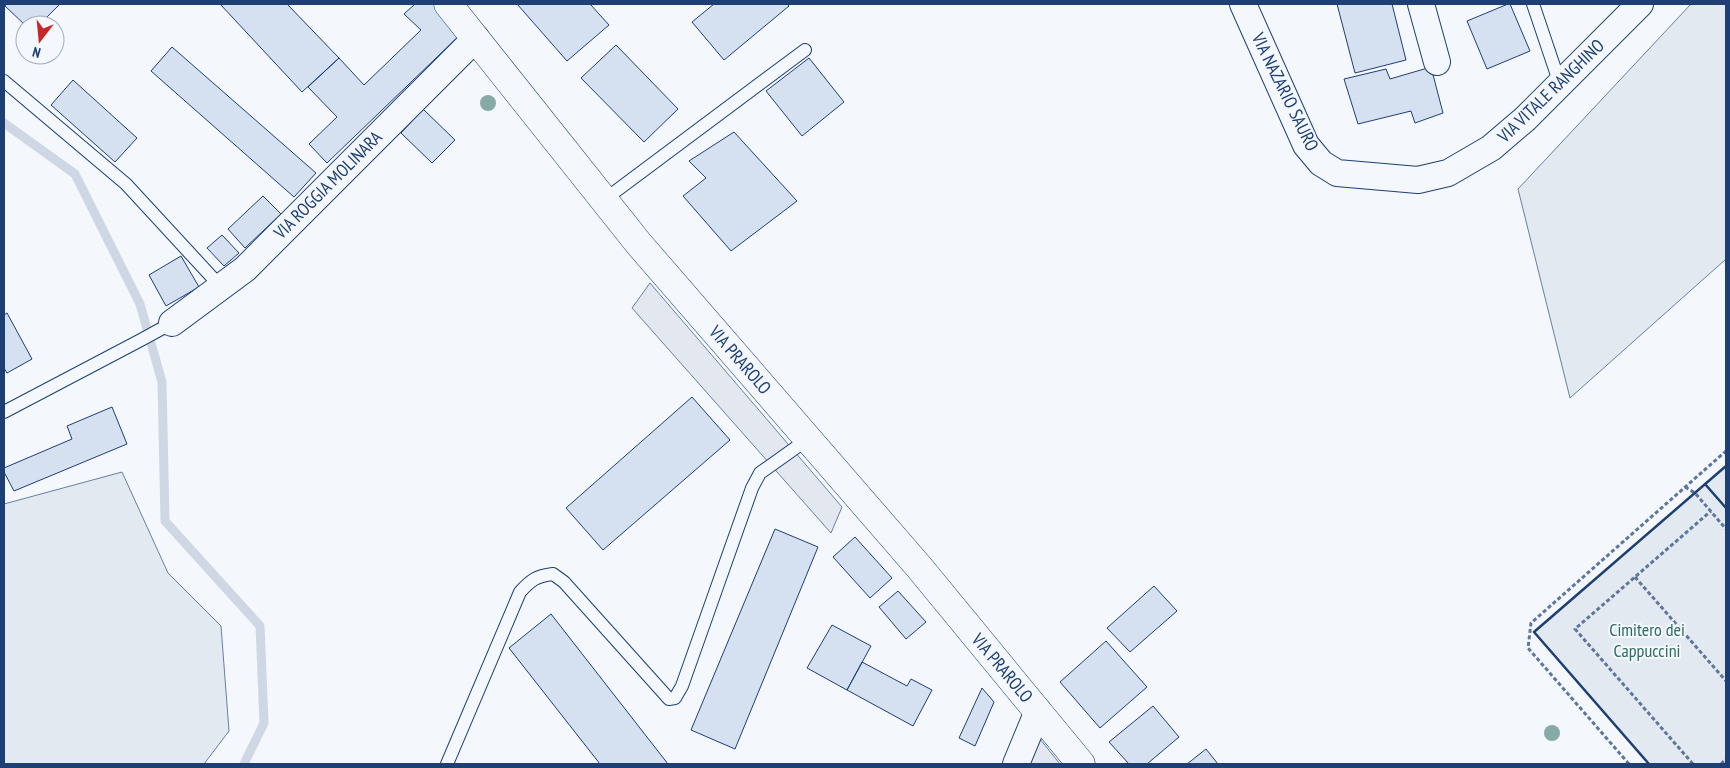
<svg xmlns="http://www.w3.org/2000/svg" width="1730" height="768" font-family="'PT Sans Narrow',sans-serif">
<rect width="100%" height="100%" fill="#f4f7fb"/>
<path fill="#e3e9f0" stroke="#687fa3" d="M1691,4H1726V259L1570,398L1518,189Z
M1726,466V764H1649L1534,632Z
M122,472L168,573L221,626L229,731L204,764H4V504Z"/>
<path fill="#e3e8f0" stroke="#687fa3" d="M650,283L842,507L831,533L632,308Z
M1040,739L1060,764H1030Z"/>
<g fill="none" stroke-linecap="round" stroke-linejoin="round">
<path stroke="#cfd7e4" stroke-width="9" d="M4,123L75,174L140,304L162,382L165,521L260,626L264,723L244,764"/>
</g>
<path fill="#d5e0f0" stroke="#1d3f73" d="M7,4H60L39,25H25L5,6Z
M220,4H287L339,58L302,92Z
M415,4H434L462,33L327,163L309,144L337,117L308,87L339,58L364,85L421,30L404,14Z
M517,4H590L609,25L567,61Z
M714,4H787L789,6L724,60L692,22Z
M1337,4H1392L1406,60L1355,73Z
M1508,4H1510L1530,51L1487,69L1467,21Z
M616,45L678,109L644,142L581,78Z
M172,47L316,173L294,197L151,71Z
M809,58L844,102L802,136L766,91Z
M1431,67L1443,113L1415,123L1411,111L1358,124L1344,79L1386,69L1390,79Z
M73,80L137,138L115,162L51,105Z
M423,109L455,140L432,163L401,133Z
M734,132L797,201L731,251L683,196L706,178L689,161Z
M263,196L281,214L245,248L228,229Z
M222,235L239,253L224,266L207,248Z
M181,256L199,287L166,306L149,275Z
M7,313L32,359L7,373L4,368V315Z
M692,397L730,440L603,550L566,508Z
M112,407L127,444L14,491L4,472V468L72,439L67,426Z
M775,529L818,547L735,749L691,730Z
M855,537L892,578L870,598L833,557Z
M1154,586L1177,611L1130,652L1107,628Z
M898,591L926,622L906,639L879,607Z
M551,614L668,764H600L509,648Z
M832,625L871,646L847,690L807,668Z
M1106,641L1147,687L1100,728L1060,682Z
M862,662L907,686L911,679L932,690L913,726L847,690Z
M982,688L994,702L975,746L959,738Z
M1153,706L1179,737L1147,764H1129L1109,742Z
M1206,749L1218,764H1187Z"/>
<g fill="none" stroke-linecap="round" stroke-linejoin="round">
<defs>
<path id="lane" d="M1533,4L1560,84
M4,81L126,184L221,287
M604,200L805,50
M4,412L139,341L172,323
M447,764L520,592C531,580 536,576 553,574L564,582L669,699L675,698L682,686L752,488L760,473L808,439"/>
<path id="street" d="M1243,4L1306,145L1321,163L1337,173L1418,180L1448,173L1491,148L1525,119L1640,4
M1421,4L1437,62
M172,323L245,269L476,38
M1016,764L1038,711"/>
<path id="secondary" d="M448,4L639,244L919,567L1081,764"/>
</defs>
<use href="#lane" stroke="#1d3f73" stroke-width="14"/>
<use href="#street" stroke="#1d3f73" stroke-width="28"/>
<use href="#secondary" stroke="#1d3f73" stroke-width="29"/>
<path stroke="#5e769c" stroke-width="3" stroke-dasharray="4 2.5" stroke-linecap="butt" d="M1685,487L1695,493L1726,529
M1635,577L1726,681
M1629,764L1528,648L1531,623L1726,451
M1693,764L1575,629L1711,511
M1721,764L1726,759"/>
<use href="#lane" stroke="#f4f7fb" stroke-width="12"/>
<use href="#street" stroke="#f4f7fb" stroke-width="26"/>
<use href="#secondary" stroke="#f4f7fb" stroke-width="28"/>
<path stroke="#1d3f73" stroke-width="2.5" d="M1705,484L1726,508
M1649,764L1534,632L1726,466"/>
</g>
<g fill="#86aba6">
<circle cx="488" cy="103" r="8"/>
<circle cx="1552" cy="733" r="8"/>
</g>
<g text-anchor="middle" stroke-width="4" stroke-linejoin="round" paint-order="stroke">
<g font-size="18" fill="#1d3f73" stroke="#f4f7fb">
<text transform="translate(1551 91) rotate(-44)" y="6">VIA VITALE RANGHINO</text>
<text transform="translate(1285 92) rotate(64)" y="6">VIA NAZARIO SAURO</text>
<text transform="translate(328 185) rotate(-45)" y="6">VIA ROGGIA MOLINARA</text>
<text transform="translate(740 360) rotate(49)" y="6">VIA PRAROLO</text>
<text transform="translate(1002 668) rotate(50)" y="6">VIA PRAROLO</text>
</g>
<g font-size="18" fill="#2c6c60" stroke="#f4f7fb">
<text x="1647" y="636">Cimitero dei<tspan x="1647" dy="21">Cappuccini</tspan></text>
</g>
</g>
<rect width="1730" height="768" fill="none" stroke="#1d3f73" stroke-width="10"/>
<g transform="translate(40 40) rotate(196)"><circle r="24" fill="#f4f7fb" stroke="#9eadc5"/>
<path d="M0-4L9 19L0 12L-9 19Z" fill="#c62828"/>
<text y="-8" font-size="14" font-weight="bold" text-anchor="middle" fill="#1d3f73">N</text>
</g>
</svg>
